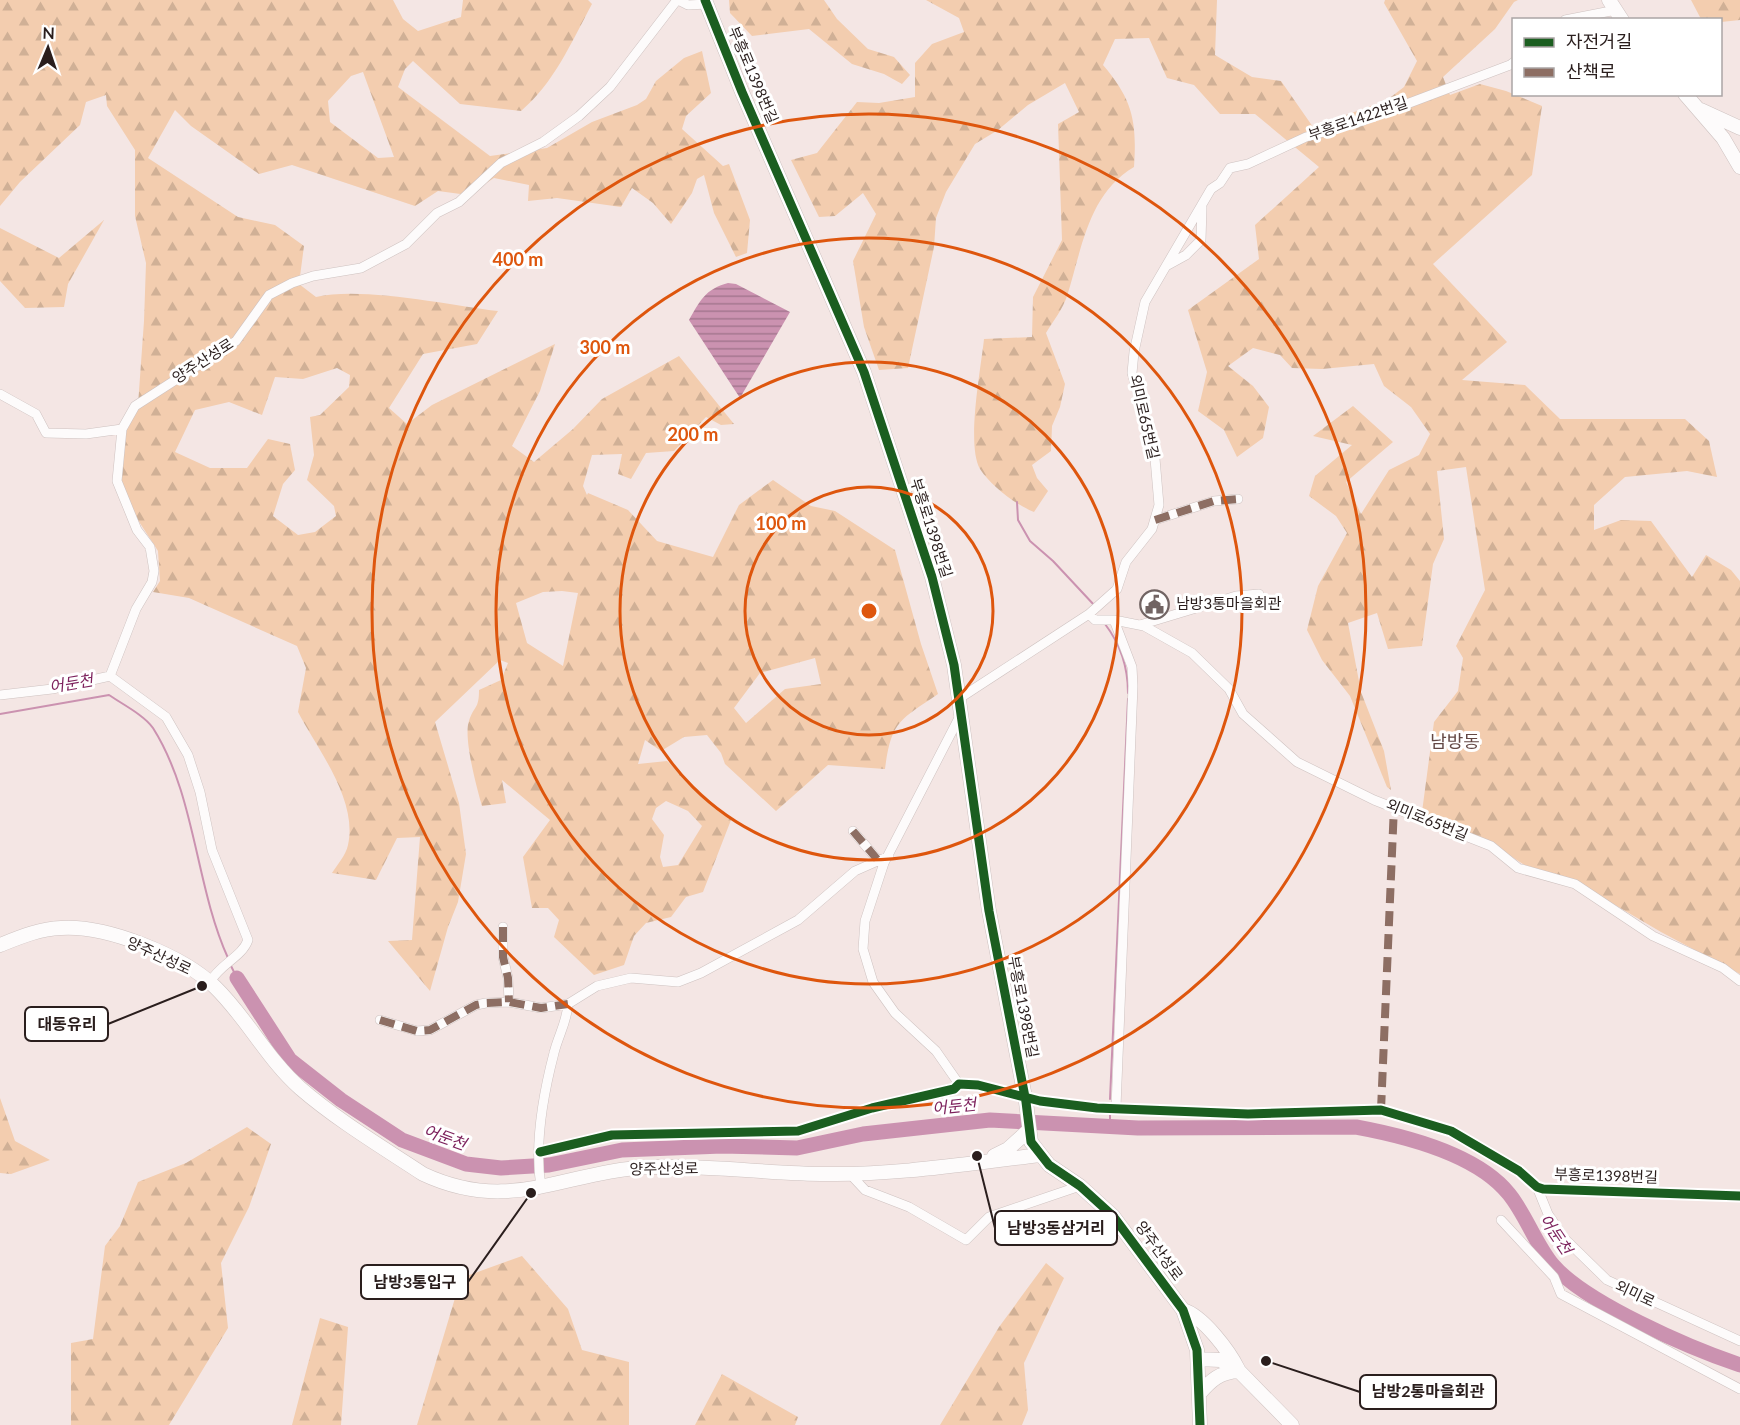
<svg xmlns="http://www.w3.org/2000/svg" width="1740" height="1425" font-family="Lato,'Noto Sans KR',sans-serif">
<defs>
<pattern id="forest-firs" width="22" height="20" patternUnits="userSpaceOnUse" patternTransform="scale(1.5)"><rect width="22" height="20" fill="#f3cdaf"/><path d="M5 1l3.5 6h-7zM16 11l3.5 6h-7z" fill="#d0b096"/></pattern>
<pattern id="water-rules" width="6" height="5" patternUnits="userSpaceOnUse" patternTransform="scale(1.5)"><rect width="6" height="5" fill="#cb92b0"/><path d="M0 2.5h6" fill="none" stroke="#a5778f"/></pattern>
</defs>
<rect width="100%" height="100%" fill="#f4e6e4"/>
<path fill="url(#forest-firs)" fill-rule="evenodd" d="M0,0H393L403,19L418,31L461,17L463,0H588L592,4C571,43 554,83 521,111L460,104L413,61L405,69L398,87L490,156L547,148L592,122L637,105L646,99L656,81L684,58L702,51L711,93L686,116L682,129L723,166L729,164L750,220L747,253L736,257L714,213L704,175L697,179L692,193L671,224L653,203L632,188L621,207L557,198L528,201L529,185L494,178L468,195L438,191L415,206L292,165L259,174L191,126L175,110L148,158L238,217L275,225L304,246L299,284L316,297C361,286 449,305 498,311L477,344L423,354L389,408L407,424L432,405L555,344L540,391L512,446L534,462L573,429L602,399L679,356L734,424L721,425L706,417L674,451L646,453L631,479L618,474L622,454L592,455L583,486L587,495L588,493L628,510L657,541L713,557L739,505L773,480L811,506L835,511L895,550L921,644L938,694C900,720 891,721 885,769L828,765L776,811L725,764L721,753L707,735L684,737L661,751L645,740L638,764L667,761L731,820L703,892L686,897L671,917L646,923L634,936L624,965L594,975L554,937L559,920L548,908H532L523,857L550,820L502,780L506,803L482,806C477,789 463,737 469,721C474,705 479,710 479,690L501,680L508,663L500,660L435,722L459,803L466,854L458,902L448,927L430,991L388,941L412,940L420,837L397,838L376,880L332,873C337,865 346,855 348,845C358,800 318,750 298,712L306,668L297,646L189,598L153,592L160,581L158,551L136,517L121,484L125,431L138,405L144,321L146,263L135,216V150L107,106L106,95L86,102L80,125L20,182L0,206ZM363,72L394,157L378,158L330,122L328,101L351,76ZM337,368L350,375L349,387L320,415L310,417L314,455L307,480L334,506L336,516L315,532L298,535L273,516L283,484L295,470L290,444L268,439L247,468H210L175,452L195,410L229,402L262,415L275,377L303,379ZM562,591L578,593L563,666L527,643L516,603L543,592ZM815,658L821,684L785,689L746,723L734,708L760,673ZM666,801L688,811L702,826L678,865L663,867L660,857L664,835L652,819L656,808Z
M729,0H824L837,19L868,49L894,57L910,75L902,84L884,74L852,64L809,29L752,36L730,13Z
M926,0H1217L1215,55L1252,77L1281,81L1313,127L1387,100L1404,87L1417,61L1384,3L1385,0H1518L1514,2L1495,29L1443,77L1450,95L1480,84L1506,91L1542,106L1532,175L1433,264L1507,342L1462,380L1525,385L1560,419H1685L1709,441L1717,477L1687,471L1625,477L1594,505V530L1621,520L1651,521L1692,577L1706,555L1731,570L1740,581V974L1661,932L1576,882L1526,866L1489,842L1422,812L1434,722L1458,691L1463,658L1456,646L1485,590L1466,467L1437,471L1444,539L1433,564L1422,646L1388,649L1377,613L1348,623L1361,692L1384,751L1391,790L1387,787L1350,696L1322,660L1307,630L1318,586L1347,533L1336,516L1309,496L1315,476L1352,445L1313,436L1353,406L1393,442L1346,482L1361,514L1389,470L1419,455L1430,434L1411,407L1384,386L1374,364L1322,369L1292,368L1280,355L1253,348L1228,366L1253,386L1269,407L1263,438L1237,457L1224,430L1198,411L1207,372L1188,310L1259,259L1255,225L1319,167L1255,114H1220L1194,85L1167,78L1149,38L1115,39L1103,65C1133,100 1137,122 1134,167C1088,194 1082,249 1067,296C1063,309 1053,321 1046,333L1065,384L1060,407L1052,426L1051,451L1032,465L1037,478L1048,491L1034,512C1016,505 991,486 980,469C966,445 981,368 984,339L1032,337L1033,297L1062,240L1058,124L1079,112L1065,83L1028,105L998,130L975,144L946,192L936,218L934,247L908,368L879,370L864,327L853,261L876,214L863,193L835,216L819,217L791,160L817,153L857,102L879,103L915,97V63L932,44L964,32L959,18Z
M1691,0H1740V20L1721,22L1720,20L1701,19Z
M104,220L68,284L64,307L25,308L0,281V228L59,258Z
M0,1098L15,1141L50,1160L11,1174L0,1173Z
M247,1127L271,1144L249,1207L221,1263L228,1328L169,1425H71V1343L93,1339L105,1246L120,1226L138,1182L186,1163Z
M522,1256L568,1309L582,1350L629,1362V1425H417L461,1278Z
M1046,1263L1064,1278L1024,1363L1028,1410L1022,1425H940L999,1327Z
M320,1318L348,1327L341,1425H292Z
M722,1374L798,1417L795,1425H695Z"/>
<path fill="url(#water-rules)" d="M728,283L736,284L790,312L740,398L689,320C700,301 705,289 728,283Z"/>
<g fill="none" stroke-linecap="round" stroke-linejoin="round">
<path stroke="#cb92b0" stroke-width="2" d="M1017,502L1018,520L1030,541L1053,561L1095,606
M1105,624C1121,645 1128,667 1128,693
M0,714L109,695C122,704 144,715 153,728C196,796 195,885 228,958
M231,966L237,978
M1110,1099L1128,699
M1110,1126V1112"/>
<path stroke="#cb92b0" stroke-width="15" d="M237,978L290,1060L341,1100L402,1140L466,1164L501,1168L549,1165L622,1150L722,1146L797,1148L863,1134L990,1120L1138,1128L1356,1127C1405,1136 1477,1154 1509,1194C1526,1215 1535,1243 1552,1264C1585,1303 1690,1348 1740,1365"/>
<defs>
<path id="street" d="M678,0L688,5L707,4
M1565,20L1616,10
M1166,266L1186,255L1201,240L1202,207
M0,394L36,414L46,433L86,434L122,429
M1155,520L1214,501L1238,499
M1089,614L1095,620H1114L1144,626L1192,653L1229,689L1243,714L1297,762L1374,800L1491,846L1518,868L1575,884L1653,936L1723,968L1740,981
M1114,620L1132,667L1133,686L1116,1107
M1140,625L1236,596L1259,594
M110,676L136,609L152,582L154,571L150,547L137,530L117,481L122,429L135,406L236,341L269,295L292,283L313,276L361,268L406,244L437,213L459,202L501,163L543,142L579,116L610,87L677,0
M0,695L52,689L110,676L166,717L188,755L200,792L212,850L248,940C242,957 220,964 210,982
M960,698L1089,614L1117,589L1126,562L1152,529L1159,505L1154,447L1132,373L1134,352L1145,302L1211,189L1220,183L1230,168L1248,164L1306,137L1359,122L1510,65L1514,62
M853,831L877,859
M503,927V957L508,978L509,1002
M380,1020L417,1031L430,1030L476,1005L486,1003L509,1002L541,1008L568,1004
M959,1084L936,1051L895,1013L873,982L863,949L865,921L884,863L961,714
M540,1152L612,1135L798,1131L872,1108L954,1089L959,1084L978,1085L1040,1101L1097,1108L1248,1114L1381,1110L1451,1131L1519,1171L1537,1187L1543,1189L1740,1196
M850,1174L865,1190L909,1207L966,1240L989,1217L1080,1186
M541,1187C534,1144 543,1095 554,1053C558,1036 567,1022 568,1004L597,986L631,978L678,982L701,973L798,920L855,871L889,856
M1537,1187L1548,1214L1564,1238L1607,1280L1740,1341
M1501,1220L1554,1277L1561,1294L1740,1389"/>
<path id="secondary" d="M705,0L742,92L864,372L932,577L954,665L989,911L1026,1102L1031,1142L1049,1165L1080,1186L1113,1216L1183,1310L1197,1350L1200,1425
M1609,0L1622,20
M1685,94L1723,138L1740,167
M1701,110L1740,128
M0,945C20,937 39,929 61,928C106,925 182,955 215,987C247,1018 267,1059 300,1088C337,1120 382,1147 423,1174C513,1216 566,1169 654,1167C712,1165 770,1174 827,1174C899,1175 970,1163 1041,1155
M994,1156L1008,1149L1029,1130
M1183,1310C1203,1316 1229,1351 1238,1369
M1198,1359L1220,1360L1239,1371L1292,1425
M1199,1394C1211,1380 1220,1372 1239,1371"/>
</defs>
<use href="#street" stroke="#cec2c0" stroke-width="10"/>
<use href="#secondary" stroke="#cec2c0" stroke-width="15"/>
<use href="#street" stroke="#fdfbfb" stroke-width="9"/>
<use href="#secondary" stroke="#fdfbfb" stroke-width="14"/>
<path stroke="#8d6e63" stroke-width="8" stroke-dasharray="15 8" stroke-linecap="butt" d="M1155,520L1214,501L1238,499
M853,831L877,859
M503,927V957L508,978L509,1002
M380,1020L417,1031L430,1030L476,1005L486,1003L509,1002L541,1008L568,1004
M1381,1110L1394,806"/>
<defs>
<path id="cycleway" d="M705,0L742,92L864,372L932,577L954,665L989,911L1026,1102L1031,1142L1049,1165L1080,1186L1113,1216L1183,1310L1197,1350L1200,1425
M540,1152L612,1135L798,1131L872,1108L954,1089L959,1084L978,1085L1040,1101L1097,1108L1248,1114L1381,1110L1451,1131L1519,1171L1537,1187L1543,1189L1740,1196"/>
</defs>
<use href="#cycleway" stroke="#fff" stroke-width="13"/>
<use href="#cycleway" stroke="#1b5e20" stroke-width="9"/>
</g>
<g fill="none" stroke="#de560d" stroke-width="3">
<circle cx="869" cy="611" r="124"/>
<circle cx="869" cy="611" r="249"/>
<circle cx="869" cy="611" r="373"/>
<circle cx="869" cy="611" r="497"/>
</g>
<defs>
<symbol id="civic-ring" viewBox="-11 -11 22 22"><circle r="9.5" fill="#fff" stroke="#716463" stroke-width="1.5"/><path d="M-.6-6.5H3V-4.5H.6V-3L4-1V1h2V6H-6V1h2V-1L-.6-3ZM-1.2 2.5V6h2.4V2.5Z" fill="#716463"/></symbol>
</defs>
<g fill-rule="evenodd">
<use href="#civic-ring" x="1138" y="588" width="33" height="33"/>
</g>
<g text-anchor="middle" stroke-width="6" stroke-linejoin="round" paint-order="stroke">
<g font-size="15" fill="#2a1e1d" stroke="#fff">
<text transform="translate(753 75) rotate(67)" y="5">부흥로1398번길</text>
<text transform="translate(1358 119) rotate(-19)" y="5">부흥로1422번길</text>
<text transform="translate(203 361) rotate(-33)" y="5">양주산성로</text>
<text transform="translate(1144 417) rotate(77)" y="5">외미로65번길</text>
<text transform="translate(931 528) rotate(72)" y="5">부흥로1398번길</text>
<text transform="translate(1427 820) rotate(22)" y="5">외미로65번길</text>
<text transform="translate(159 956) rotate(25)" y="5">양주산성로</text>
<text transform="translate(1023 1007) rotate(79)" y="5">부흥로1398번길</text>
<text transform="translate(664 1169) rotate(-1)" y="5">양주산성로</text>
<text transform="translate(1606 1176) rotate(2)" y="5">부흥로1398번길</text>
<text transform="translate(1159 1251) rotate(54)" y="5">양주산성로</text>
<text transform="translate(1635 1294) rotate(25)" y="5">외미로</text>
</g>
<g font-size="15" fill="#2a1e1d" stroke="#fff" text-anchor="start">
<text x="1176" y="609">남방3통마을회관</text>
</g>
<g font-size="16" font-style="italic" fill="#7d225d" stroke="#fff">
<text transform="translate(71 683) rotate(-10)" y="6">어둔천</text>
<text transform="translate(954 1106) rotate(-6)" y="6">어둔천</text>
<text transform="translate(445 1137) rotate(20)" y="6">어둔천</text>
<text transform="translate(1556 1234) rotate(56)" y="6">어둔천</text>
</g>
<g font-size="18" fill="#634845" stroke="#fff">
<text x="1455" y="748">남방동</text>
</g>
</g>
<circle cx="869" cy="611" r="9" fill="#de560d" stroke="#fff" stroke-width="3"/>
<g font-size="18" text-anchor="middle" font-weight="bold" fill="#de560d" stroke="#fff" stroke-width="6" stroke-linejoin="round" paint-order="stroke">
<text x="518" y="266">400 m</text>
<text x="605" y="354">300 m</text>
<text x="693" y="441">200 m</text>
<text x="781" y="530">100 m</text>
</g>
<path fill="none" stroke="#2a1e1d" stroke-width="2" d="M202 986L108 1024M977 1156L995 1228M531 1193L468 1282M1266 1361L1360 1392"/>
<g fill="#2a1e1d" stroke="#fff" stroke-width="2">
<circle cx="202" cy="986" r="6"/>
<circle cx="977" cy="1156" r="6"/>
<circle cx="531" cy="1193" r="6"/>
<circle cx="1266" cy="1361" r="6"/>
</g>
<g fill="#fff" stroke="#2a1e1d" stroke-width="2">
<rect x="25" y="1007" width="83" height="34" rx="6"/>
<rect x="995" y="1211" width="122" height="34" rx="6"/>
<rect x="361" y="1265" width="107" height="34" rx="6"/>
<rect x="1360" y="1375" width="136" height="34" rx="6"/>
</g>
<g font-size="16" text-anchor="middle" font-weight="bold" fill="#2a1e1d">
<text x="67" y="1030">대동유리</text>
<text x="1056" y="1234">남방3동삼거리</text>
<text x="415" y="1288">남방3통입구</text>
<text x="1428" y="1397">남방2통마을회관</text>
</g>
<rect x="1512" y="18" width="210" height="78" fill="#ffffff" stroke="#aaa5a5" stroke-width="1.5"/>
<rect x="1524" y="38" width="30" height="9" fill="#1b5e20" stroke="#aaa5a5" stroke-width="1.5"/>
<text x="1566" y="48" font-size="18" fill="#2a1e1d">자전거길</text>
<rect x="1524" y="68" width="30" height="9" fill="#8d6e63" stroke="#aaa5a5" stroke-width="1.5"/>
<text x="1566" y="78" font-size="18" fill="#2a1e1d">산책로</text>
<g transform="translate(48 48) rotate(2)" stroke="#ffffff" stroke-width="4.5" paint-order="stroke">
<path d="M0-4.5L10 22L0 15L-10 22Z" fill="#2a1e1d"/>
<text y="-9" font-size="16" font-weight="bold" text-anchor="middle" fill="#2a1e1d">N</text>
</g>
</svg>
